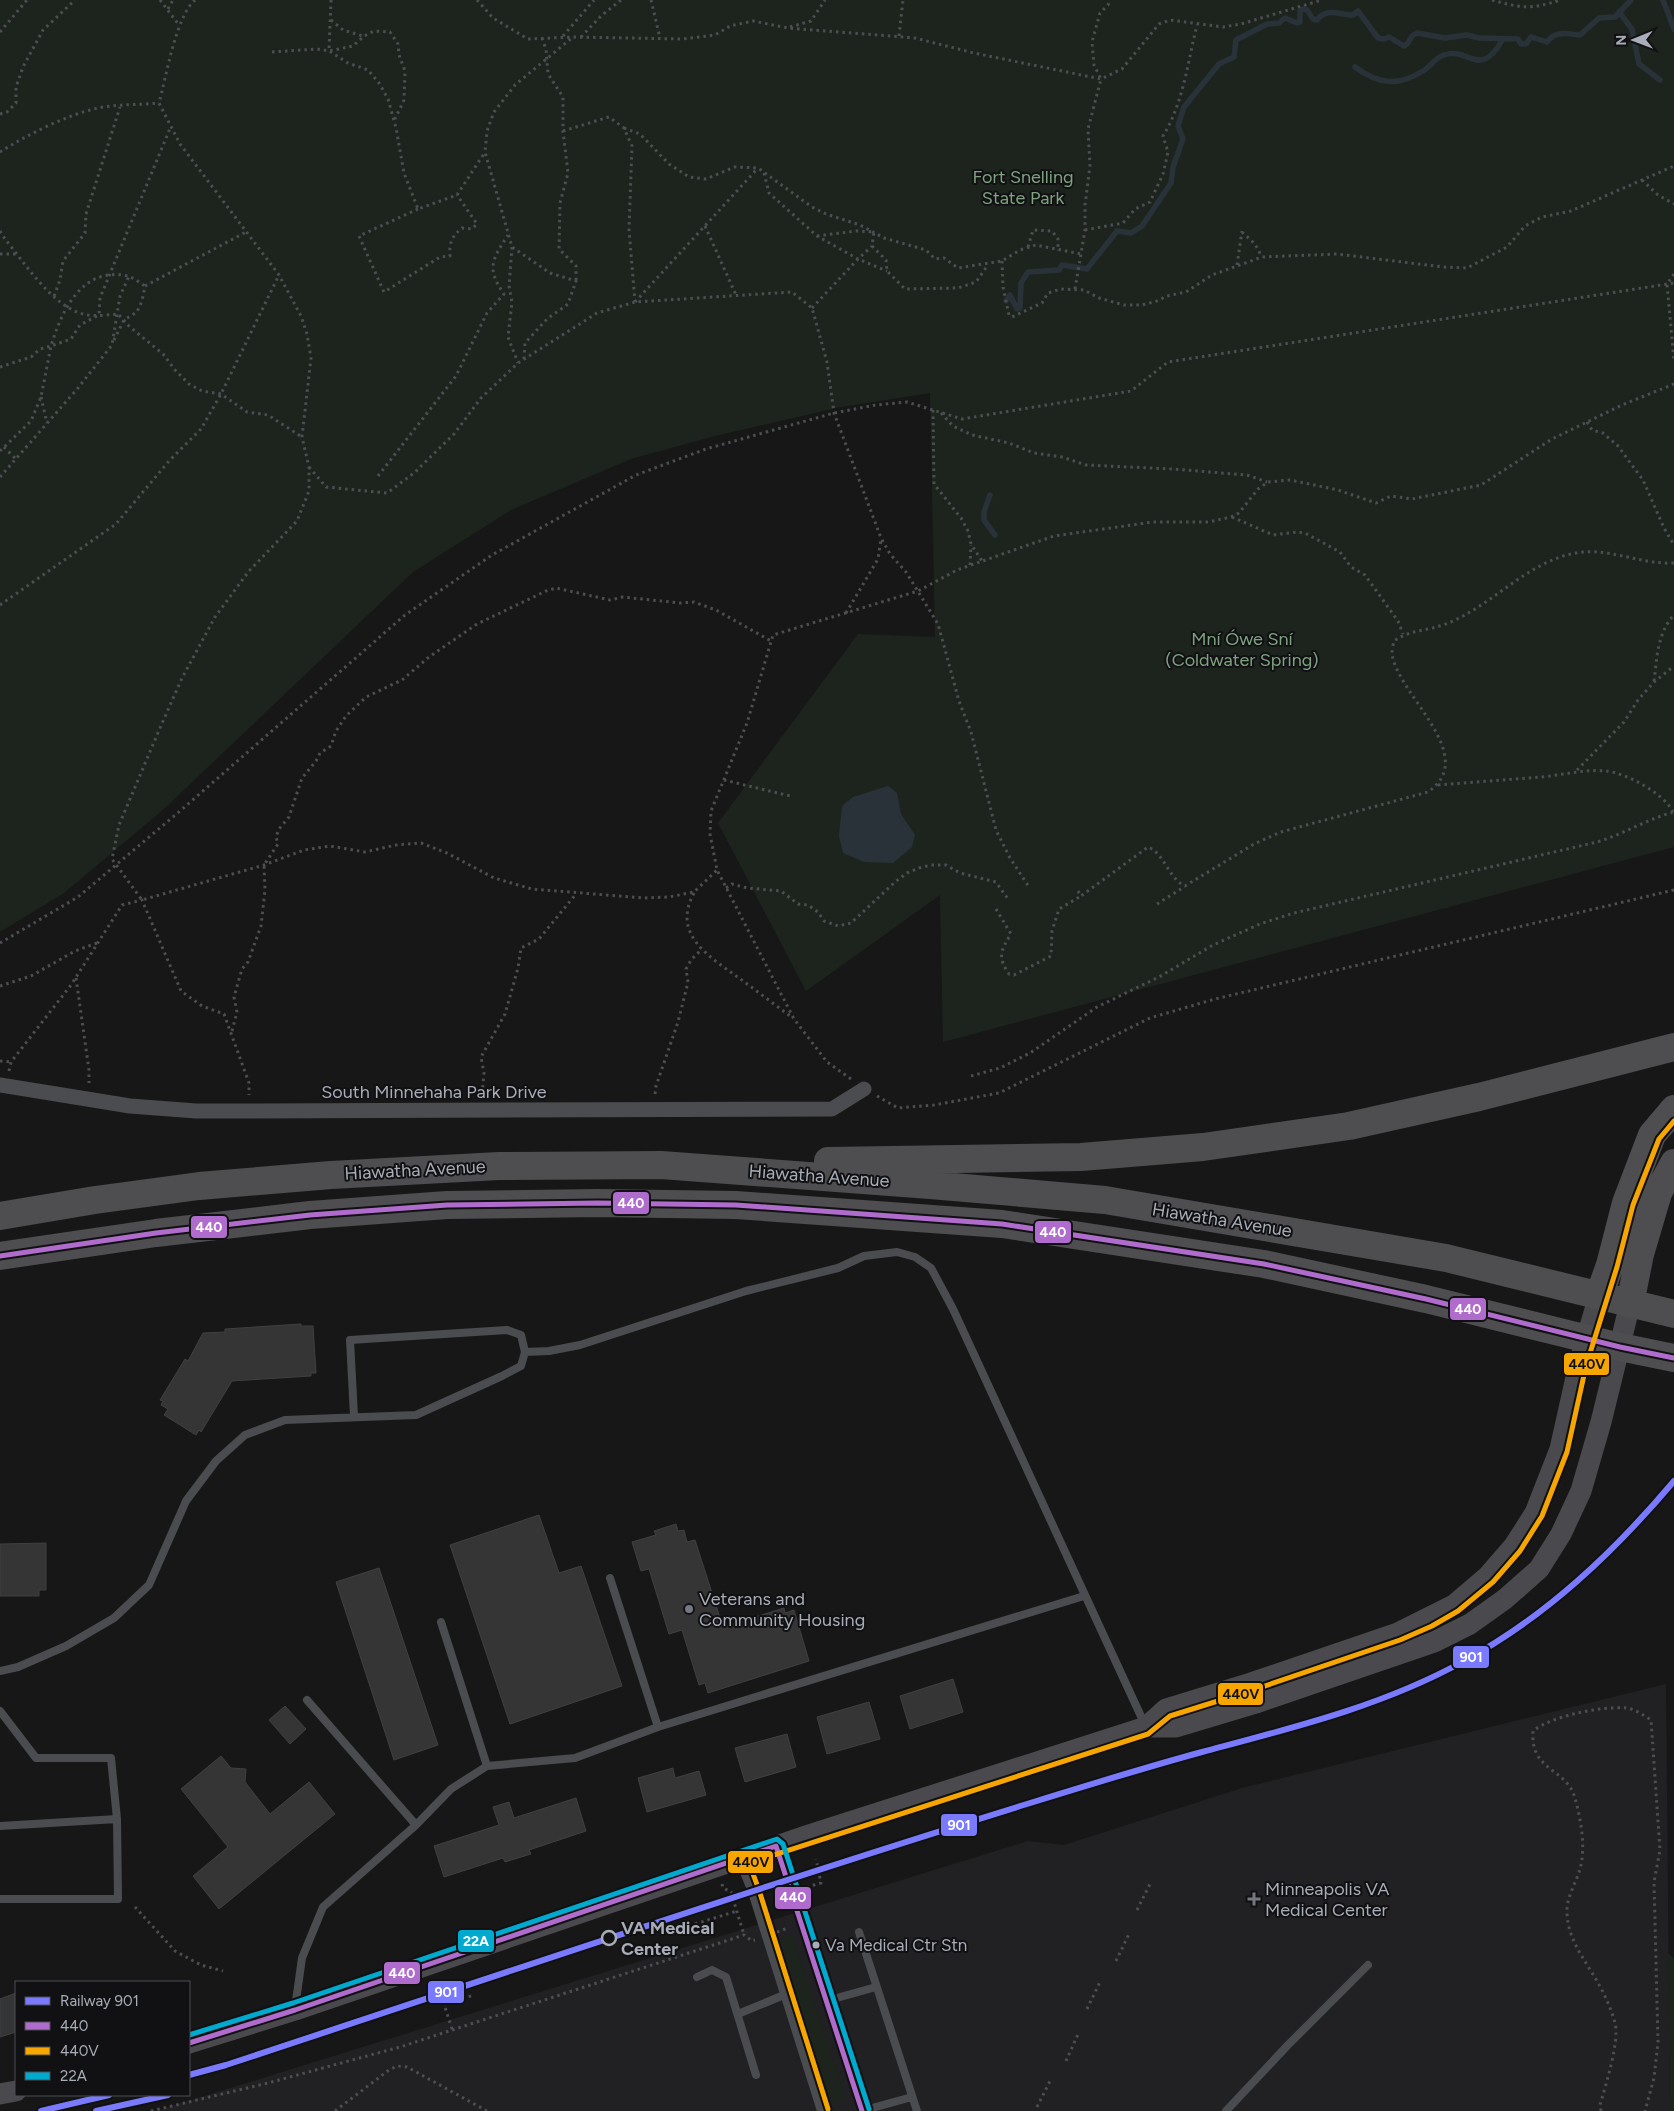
<svg xmlns="http://www.w3.org/2000/svg" width="1674" height="2111" font-family="Figtree,sans-serif">
<rect width="100%" height="100%" fill="#171717"/>
<path fill="#212123" d="M1666,1684L1670,2111H156L1028,1841L1064,1845L1242,1788Z"/>
<path fill="#1d241e" d="M0,0H1674V847L943,1042L940,895L806,991L718,823L858,634L935,637L930,393L841,407L715,436L631,459L511,510L413,572L164,809L64,893L0,932Z
M792,1935L844,2094C842,2101 839,2102 832,2102L828,2099L778,1940Z
M1668,1953L1674,1958V2111H1670Z"/>
<path fill="#2a3239" d="M888,786L897,793L901,814L915,835L912,847L893,863L864,862L843,853L839,836L842,806L853,797Z"/>
<g fill="none" stroke-linecap="round" stroke-linejoin="round">
<path stroke="#2a3239" stroke-width="5.5" d="M1663,0L1674,29
M1619,12L1632,29L1639,64L1660,80
M1355,67C1378,84 1398,87 1423,71C1431,66 1435,58 1444,55C1469,46 1479,81 1503,39
M1006,301L1010,295L1017,309L1020,308L1021,283L1028,272L1059,270L1062,265L1087,269L1117,231L1131,233L1142,226L1171,183L1173,167L1183,139L1178,126L1184,107L1219,64L1234,57L1236,40L1267,24L1279,23L1285,18L1297,23L1300,22V11L1303,9L1307,10L1313,19L1317,20C1326,7 1340,15 1353,15L1358,11L1378,38L1384,39L1389,37L1404,46L1408,43L1412,36L1417,33L1445,38L1467,35L1479,38L1518,39L1521,44H1526L1531,37L1547,42C1555,30 1568,34 1580,35L1599,18L1615,17L1631,0
M990,495L984,512V520L995,535"/>
</g>
<path fill="#353536" stroke="#3f4043" d="M301,1324V1326H313L316,1373H311V1376L232,1381L201,1432L199,1430L196,1435L164,1415L168,1409L161,1405L163,1401L160,1400L185,1359L188,1361L203,1333L225,1332V1329Z
M539,1515L559,1573L581,1566L622,1686L510,1724L450,1545Z
M676,1524L678,1531L684,1530L687,1542L695,1540L723,1627L784,1608L785,1613L794,1610L809,1661L708,1693L705,1683L699,1685L682,1630L669,1634L649,1569L641,1571L632,1542L656,1535L654,1531Z
M46,1543V1590H39V1596H0V1544Z
M379,1568L438,1745L394,1760L336,1582Z
M953,1679L963,1712L910,1729L900,1696Z
M869,1702L880,1739L827,1754L817,1717Z
M285,1706L306,1729L290,1744L269,1720Z
M787,1734L796,1767L745,1782L735,1748Z
M221,1756L231,1768L246,1769L245,1782L270,1814L309,1782L335,1814L219,1909L193,1876L228,1847L181,1789Z
M673,1768L675,1778L699,1771L706,1795L647,1812L638,1778Z
M576,1798L586,1831L529,1850L531,1854L505,1862L503,1858L444,1877L434,1846L499,1825L493,1807L509,1802L514,1818Z
M16,1993V2032L0,2037V1999Z"/>
<g fill="none" stroke-linecap="round" stroke-linejoin="round">
<path stroke="#4d4e52" stroke-width="3" stroke-dasharray="2.5 4" stroke-linecap="butt" d="M160,0L179,25
M195,0C176,16 166,78 159,103L180,144L279,275L301,316L307,334L311,358L302,437L309,467V491L297,521L249,571L215,617L182,678L160,728L119,825L112,859L142,900L264,865L304,850L330,846L365,852L396,845L421,843L447,853L494,878L532,889L644,898L669,897L694,892L717,870
M331,0L329,51L348,63L368,70L379,83L388,99L396,128L404,173L418,209L457,195L485,152
M477,0L493,18L528,39L573,37L683,39L715,35L730,26L753,21L788,28L915,38L974,53L1101,79L1122,69L1159,24L1170,20L1223,27L1241,24L1322,0
M651,0L660,38
M1492,0C1520,8 1531,10 1560,0
M168,9L173,0
M331,20L343,30L363,36
M790,27L811,21L825,0
M0,32L27,0
M563,36L594,0
M899,36L903,0
M581,37L601,16L621,0
M542,38L546,49L548,74L563,97V131L568,173L560,203L559,249L576,266V281
M272,52L317,49L329,51L353,46L364,36L374,31L390,32L398,44L399,55L405,71L404,100L395,119
M0,114L7,112L16,103V87L23,67L43,30L75,0
M624,128L640,134L669,164L689,177L706,179L735,167L758,168L812,207L826,214L860,225L884,238L926,250L935,259L944,258L958,268L1002,261L1020,250L1036,245L1081,254
M563,131L609,117L624,128L632,146L629,229L635,302
M0,152C27,135 66,115 98,108C118,104 140,105 159,103
M764,173L769,193L817,236L858,259L872,246
M1642,180L1658,195L1674,204
M418,209L359,236L384,292L440,257L450,256C449,243 452,236 462,228L472,229L477,224L457,195
M705,226L736,295
M1085,230L1123,223L1135,209L1150,202L1163,174L1168,152L1163,136C1183,104 1188,61 1197,25
M0,231L5,239C24,262 52,306 83,314C94,317 107,315 118,314L130,327L163,354L175,370L189,384L202,391L221,394L247,412L268,415L302,437
M1242,232L1255,244L1262,257
M817,236L856,231L874,232L872,246L886,260L887,271L905,289L958,288L976,282L988,265
M512,247L509,286L512,302L508,337L518,363
M1028,247L1033,230L1052,231L1058,239V251
M0,254H17
M1002,261L1003,287L1009,315L1012,317L1042,303L1048,293L1061,289L1084,290L1099,298L1124,305H1142L1157,301L1167,296L1186,292L1212,275L1262,257L1337,254L1443,267L1467,268L1507,247L1525,226L1542,217L1571,211L1674,166
M1237,265L1242,231
M1674,274L1667,284L1674,361
M145,286L246,232
M1075,289L1085,230V205L1090,166L1088,129L1101,79L1094,65L1092,42L1100,13L1108,5L1110,0
M54,296L60,280L63,261L85,233L86,214L120,107
M635,302L758,168
M812,308L858,259L887,271
M114,340L124,320L137,312L142,301L145,286
M524,359L525,343L547,319L568,304L576,281L550,273L512,247L485,152L487,131L494,112L515,85L573,37
M0,367L31,357L40,349L51,346C62,310 82,266 128,276C134,278 140,283 145,286
M41,397L47,423
M933,410L934,484L961,518L968,531L971,544L982,561
M941,413L953,426L972,435L1009,443L1034,453L1062,457L1086,465L1172,469L1247,475L1267,482
M1587,422L1592,430L1603,433L1618,446L1643,480L1664,528L1674,545
M4,447L16,459
M0,451L31,421L41,397L51,346L71,339L80,325L99,315L100,298L171,126
M309,467L326,487L387,493L414,473L454,434L481,398L518,363L597,313L635,302L792,292L812,308L827,362L834,413L881,538L890,554L906,572L938,624L959,701L971,732L996,830L1010,858L1029,887
M378,476L456,376L487,313L504,294C486,268 492,260 508,235
M0,477L78,388L112,345L120,296L129,276
M1232,517L1273,535L1297,532L1305,533L1340,552L1351,567L1365,575L1398,621L1403,634
M970,565L971,545
M0,605L116,524L169,461L201,429L221,394L279,275
M846,613L878,559L881,539
M1654,681C1657,659 1657,633 1674,615
M1577,770L1624,722L1638,700L1654,682L1674,666
M724,780L790,796
M1438,785C1472,782 1507,780 1541,777C1563,775 1584,769 1606,771C1626,773 1665,794 1673,812
M726,888L732,884L747,888L781,891L798,904L808,905L818,912L824,921L838,926L851,923L895,882L907,873L919,868L931,865H946L960,873L996,882L1008,899
M1078,891L1081,896L1148,847C1165,854 1168,878 1185,886L1254,844L1281,832L1428,792C1481,755 1396,694 1392,653C1392,650 1393,645 1394,641C1409,630 1426,631 1443,625C1491,608 1525,562 1576,553C1609,547 1641,565 1674,563
M694,893C671,935 710,957 739,978C757,991 775,1005 793,1018
M1157,904L1184,887
M996,909L1011,934C1001,950 997,957 1009,974L1014,975L1051,956L1052,931L1059,909L1081,896
M0,943L78,897L180,811L405,615L492,555L636,475L706,449L834,413L876,405L907,402L962,419L1131,391L1168,362L1674,283
M76,978L89,1070V1083
M0,986L31,976L75,951L97,943
M232,1031L237,1012L234,997L242,969L248,962L261,926L265,890L264,865L278,844L276,837L279,829L289,817L302,778L316,761L320,753L331,746L336,731L346,716L366,697L402,680L429,657L477,624L546,591L556,588L610,600L623,597L680,603L694,602L716,610L771,641
M0,1061L11,1062
M9,1071L11,1062L71,985L122,905L142,900L181,991L202,1006L224,1014L249,1083V1095
M971,1076L1000,1068L1030,1053L1097,1007L1159,977L1213,945L1260,924L1294,913L1597,842C1624,834 1647,819 1674,812
M851,1079L827,1062L794,1019L717,870L710,834L711,811L747,723L773,635L918,591L957,570L1054,536L1153,522H1209L1231,517L1239,513L1258,489L1268,482L1290,480L1338,490L1376,503L1391,496L1412,499L1481,485L1552,439L1622,405L1674,384
M482,1094L484,1073L481,1057L505,1014L518,968L521,948L539,939L576,894
M655,1094L656,1086L678,1022L688,982L686,969L691,960L701,950
M877,1096L898,1108L934,1105L999,1093L1150,1018L1215,999L1674,890
M722,1884L723,1888L731,1892L744,1935
M810,1900L807,1887L821,1883L816,1859
M135,1907L175,1951L201,1965L223,1971
M1137,1910L1151,1882
M695,1924L737,1911
M777,1932L788,1928
M1116,1961L1129,1934
M1087,2009L1101,1980
M452,2029L444,2004L474,1995
M1066,2061L1079,2032
M1037,2107L1050,2081
M151,2111L268,2083L400,2047L744,1935L752,1941L755,1940
M335,2111L389,2070L397,2066L407,2067L487,2111
M1601,2111L1600,2105C1605,2087 1620,2041 1615,2023C1610,2004 1600,1985 1589,1968C1578,1950 1568,1935 1567,1913C1566,1898 1576,1883 1580,1869C1586,1847 1581,1820 1575,1798C1566,1767 1530,1772 1533,1731C1551,1716 1602,1706 1626,1708C1635,1709 1643,1715 1651,1720L1660,1850L1654,1882L1658,2042L1654,2078L1645,2111"/>
<path stroke="#4b4c50" stroke-width="8" d="M525,1352L549,1351L580,1345L746,1291L838,1268L864,1256L897,1252L915,1257L931,1268L953,1309L1145,1725
M610,1578L658,1727
M441,1622L487,1766
M0,1671L18,1667L66,1646L114,1618L149,1585L186,1501L216,1461L245,1435L285,1420L416,1415L502,1376L521,1366L525,1352L521,1335L507,1330L350,1340L354,1416
M307,1700L416,1825
M0,1711L36,1758H111L117,1819
M0,1826L117,1819L118,1899H0
M777,1848L862,2111
M739,1860L752,1892L821,2111
M859,1932L917,2111
M697,1977L712,1970L726,1977L756,2075
M826,2001L876,1987
M295,2008L302,1958L323,1907L416,1825L451,1789L487,1766L575,1758L658,1727L1084,1596
M738,2014L784,1995
M861,2111L912,2097
M1226,2111L1288,2045L1368,1965"/>
<path stroke="#4b4c50" stroke-width="15" d="M0,1085L130,1106L196,1111H248L832,1109L864,1089"/>
<path stroke="#4a4a4e" stroke-width="21" d="M1146,1727L1166,1709L1251,1683L1398,1633L1454,1605L1488,1576L1514,1546L1535,1513L1560,1449L1579,1364L1599,1296
M189,2043L295,2010L806,1836L1146,1727H1176L1256,1703L1434,1642L1470,1624L1505,1599L1539,1569L1561,1534L1581,1491L1601,1422L1630,1304
M0,2094L16,2091"/>
<path stroke="#4e4e51" stroke-width="28" d="M828,1161L1081,1157L1203,1147L1349,1126L1479,1097L1674,1047
M0,1216L95,1200L199,1186L331,1175L499,1166L661,1165L930,1185L1105,1200L1446,1258L1674,1314
M0,1256L156,1233L310,1215L447,1205L598,1203L736,1205L1002,1224L1264,1264L1426,1299L1620,1347L1674,1358
M1599,1296L1610,1265L1626,1203L1652,1135L1674,1109
M1630,1304L1640,1254L1658,1193L1674,1163"/>
<defs>
<path id="bus-1" d="M0,1256L156,1233L310,1215L447,1205L598,1203L736,1205L1002,1224L1264,1264L1426,1299L1620,1347L1674,1358
M189,2043L295,2010L776,1846L862,2111"/>
<path id="bus-2" d="M828,2109L759,1890L749,1863L1148,1734L1170,1716L1253,1690L1400,1640L1432,1626L1458,1611L1493,1582L1520,1551L1542,1516L1567,1452L1586,1366L1617,1267L1633,1205L1659,1139L1674,1121"/>
<path id="bus-3" d="M189,2035L293,2003L777,1839L783,1844L869,2109"/>
</defs>
<use href="#bus-1" stroke="#111113" stroke-width="9"/>
<use href="#bus-2" stroke="#111113" stroke-width="9"/>
<use href="#bus-3" stroke="#111113" stroke-width="9"/>
<use href="#bus-1" stroke="#b06ccc" stroke-width="5"/>
<use href="#bus-2" stroke="#f7a600" stroke-width="5"/>
<use href="#bus-3" stroke="#00a9ce" stroke-width="5"/>
<defs>
<path id="rail-1" d="M189,2075L226,2065C493,1977 759,1887 1027,1804C1085,1786 1143,1768 1202,1752C1292,1728 1383,1706 1464,1661C1547,1616 1614,1552 1674,1481
M41,2111L109,2095
M96,2111L168,2095"/>
</defs>
<use href="#rail-1" stroke="#111113" stroke-width="10"/>
<use href="#rail-1" stroke="#7a7aff" stroke-width="6"/>
</g>
<g fill="#757880" stroke="#111113" stroke-width="2">
<circle cx="689" cy="1609" r="5"/>
<path d="M1251.5 1891.5h5v5h5v5h-5v5h-5v-5h-5v-5h5z"/>
</g>
<circle fill="#111113" stroke="#a8adb8" stroke-width="2.5" cx="609" cy="1938" r="7"/>
<circle fill="#a8adb8" stroke="#111113" stroke-width="2" cx="816" cy="1945" r="4.5"/>
<g text-anchor="middle" stroke-width="4" stroke-linejoin="round" paint-order="stroke">
<g font-size="17" fill="#a8adb8" stroke="#111113" text-anchor="start">
<text x="825" y="1951">Va Medical Ctr Stn</text>
</g>
<g font-size="18" fill="#7fa381" stroke="#111113">
<text x="1023" y="183">Fort Snelling<tspan x="1023" dy="21">State Park</tspan></text>
<text x="1242" y="645">Mní Ówe Sní<tspan x="1242" dy="21">(Coldwater Spring)</tspan></text>
</g>
<g font-size="18" fill="#a8adb8" stroke="#111113">
<text x="434" y="1098">South Minnehaha Park Drive</text>
<text transform="translate(415 1170) rotate(-3)" y="6">Hiawatha Avenue</text>
<text transform="translate(819 1176) rotate(4)" y="6">Hiawatha Avenue</text>
<text transform="translate(1222 1220) rotate(9)" y="6">Hiawatha Avenue</text>
</g>
<g font-size="18" fill="#a8adb8" stroke="#111113" text-anchor="start">
<text x="699" y="1605">Veterans and<tspan x="699" dy="21">Community Housing</tspan></text>
<text x="1265" y="1895">Minneapolis VA<tspan x="1265" dy="21">Medical Center</tspan></text>
</g>
<g font-size="18" font-weight="bold" fill="#a8adb8" stroke="#111113" text-anchor="start">
<text x="621" y="1934">VA Medical<tspan x="621" dy="21">Center</tspan></text>
</g>
</g>
<g stroke="#111113" stroke-width="2">
<rect x="612" y="1191" width="38" height="24" rx="5" fill="#b06ccc"/>
<rect x="190" y="1215" width="38" height="24" rx="5" fill="#b06ccc"/>
<rect x="1034" y="1220" width="38" height="24" rx="5" fill="#b06ccc"/>
<rect x="1449" y="1297" width="38" height="24" rx="5" fill="#b06ccc"/>
<rect x="1563" y="1352" width="47" height="24" rx="5" fill="#f7a600"/>
<rect x="1452" y="1645" width="38" height="24" rx="5" fill="#7a7aff"/>
<rect x="1217" y="1682" width="47" height="24" rx="5" fill="#f7a600"/>
<rect x="940" y="1813" width="38" height="24" rx="5" fill="#7a7aff"/>
<rect x="727" y="1850" width="47" height="24" rx="5" fill="#f7a600"/>
<rect x="774" y="1886" width="38" height="24" rx="5" fill="#b06ccc"/>
<rect x="457" y="1929" width="38" height="24" rx="5" fill="#00a9ce"/>
<rect x="383" y="1961" width="38" height="24" rx="5" fill="#b06ccc"/>
<rect x="427" y="1980" width="38" height="24" rx="5" fill="#7a7aff"/>
</g>
<g font-size="14" text-anchor="middle" font-weight="bold" fill="#fff">
<text x="631" y="1208">440</text>
<text x="209" y="1232">440</text>
<text x="1053" y="1237">440</text>
<text x="1468" y="1314">440</text>
<text x="1471" y="1662">901</text>
<text x="959" y="1830">901</text>
<text x="793" y="1902">440</text>
<text x="476" y="1946">22A</text>
<text x="402" y="1978">440</text>
<text x="446" y="1997">901</text>
</g>
<g font-size="14" text-anchor="middle" font-weight="bold" fill="#111">
<text x="1587" y="1369">440V</text>
<text x="1241" y="1699">440V</text>
<text x="751" y="1867">440V</text>
</g>
<rect x="15" y="1981" width="175" height="115" fill="#111113" stroke="#4d4f55"/>
<rect x="25" y="1997" width="25" height="8" fill="#7a7aff" stroke="#4d4f55"/>
<text x="60" y="2006" font-size="15" fill="#a8adb8">Railway 901</text>
<rect x="25" y="2022" width="25" height="8" fill="#b06ccc" stroke="#4d4f55"/>
<text x="60" y="2031" font-size="15" fill="#a8adb8">440</text>
<rect x="25" y="2047" width="25" height="8" fill="#f7a600" stroke="#4d4f55"/>
<text x="60" y="2056" font-size="15" fill="#a8adb8">440V</text>
<rect x="25" y="2072" width="25" height="8" fill="#00a9ce" stroke="#4d4f55"/>
<text x="60" y="2081" font-size="15" fill="#a8adb8">22A</text>
<g transform="translate(1634 40) rotate(269)" stroke="#111113" stroke-width="4" paint-order="stroke">
<path d="M0-4L9 19L0 12L-9 19Z" fill="#a8adb8"/>
<text y="-8" font-size="14" font-weight="bold" text-anchor="middle" fill="#a8adb8">N</text>
</g>
</svg>
